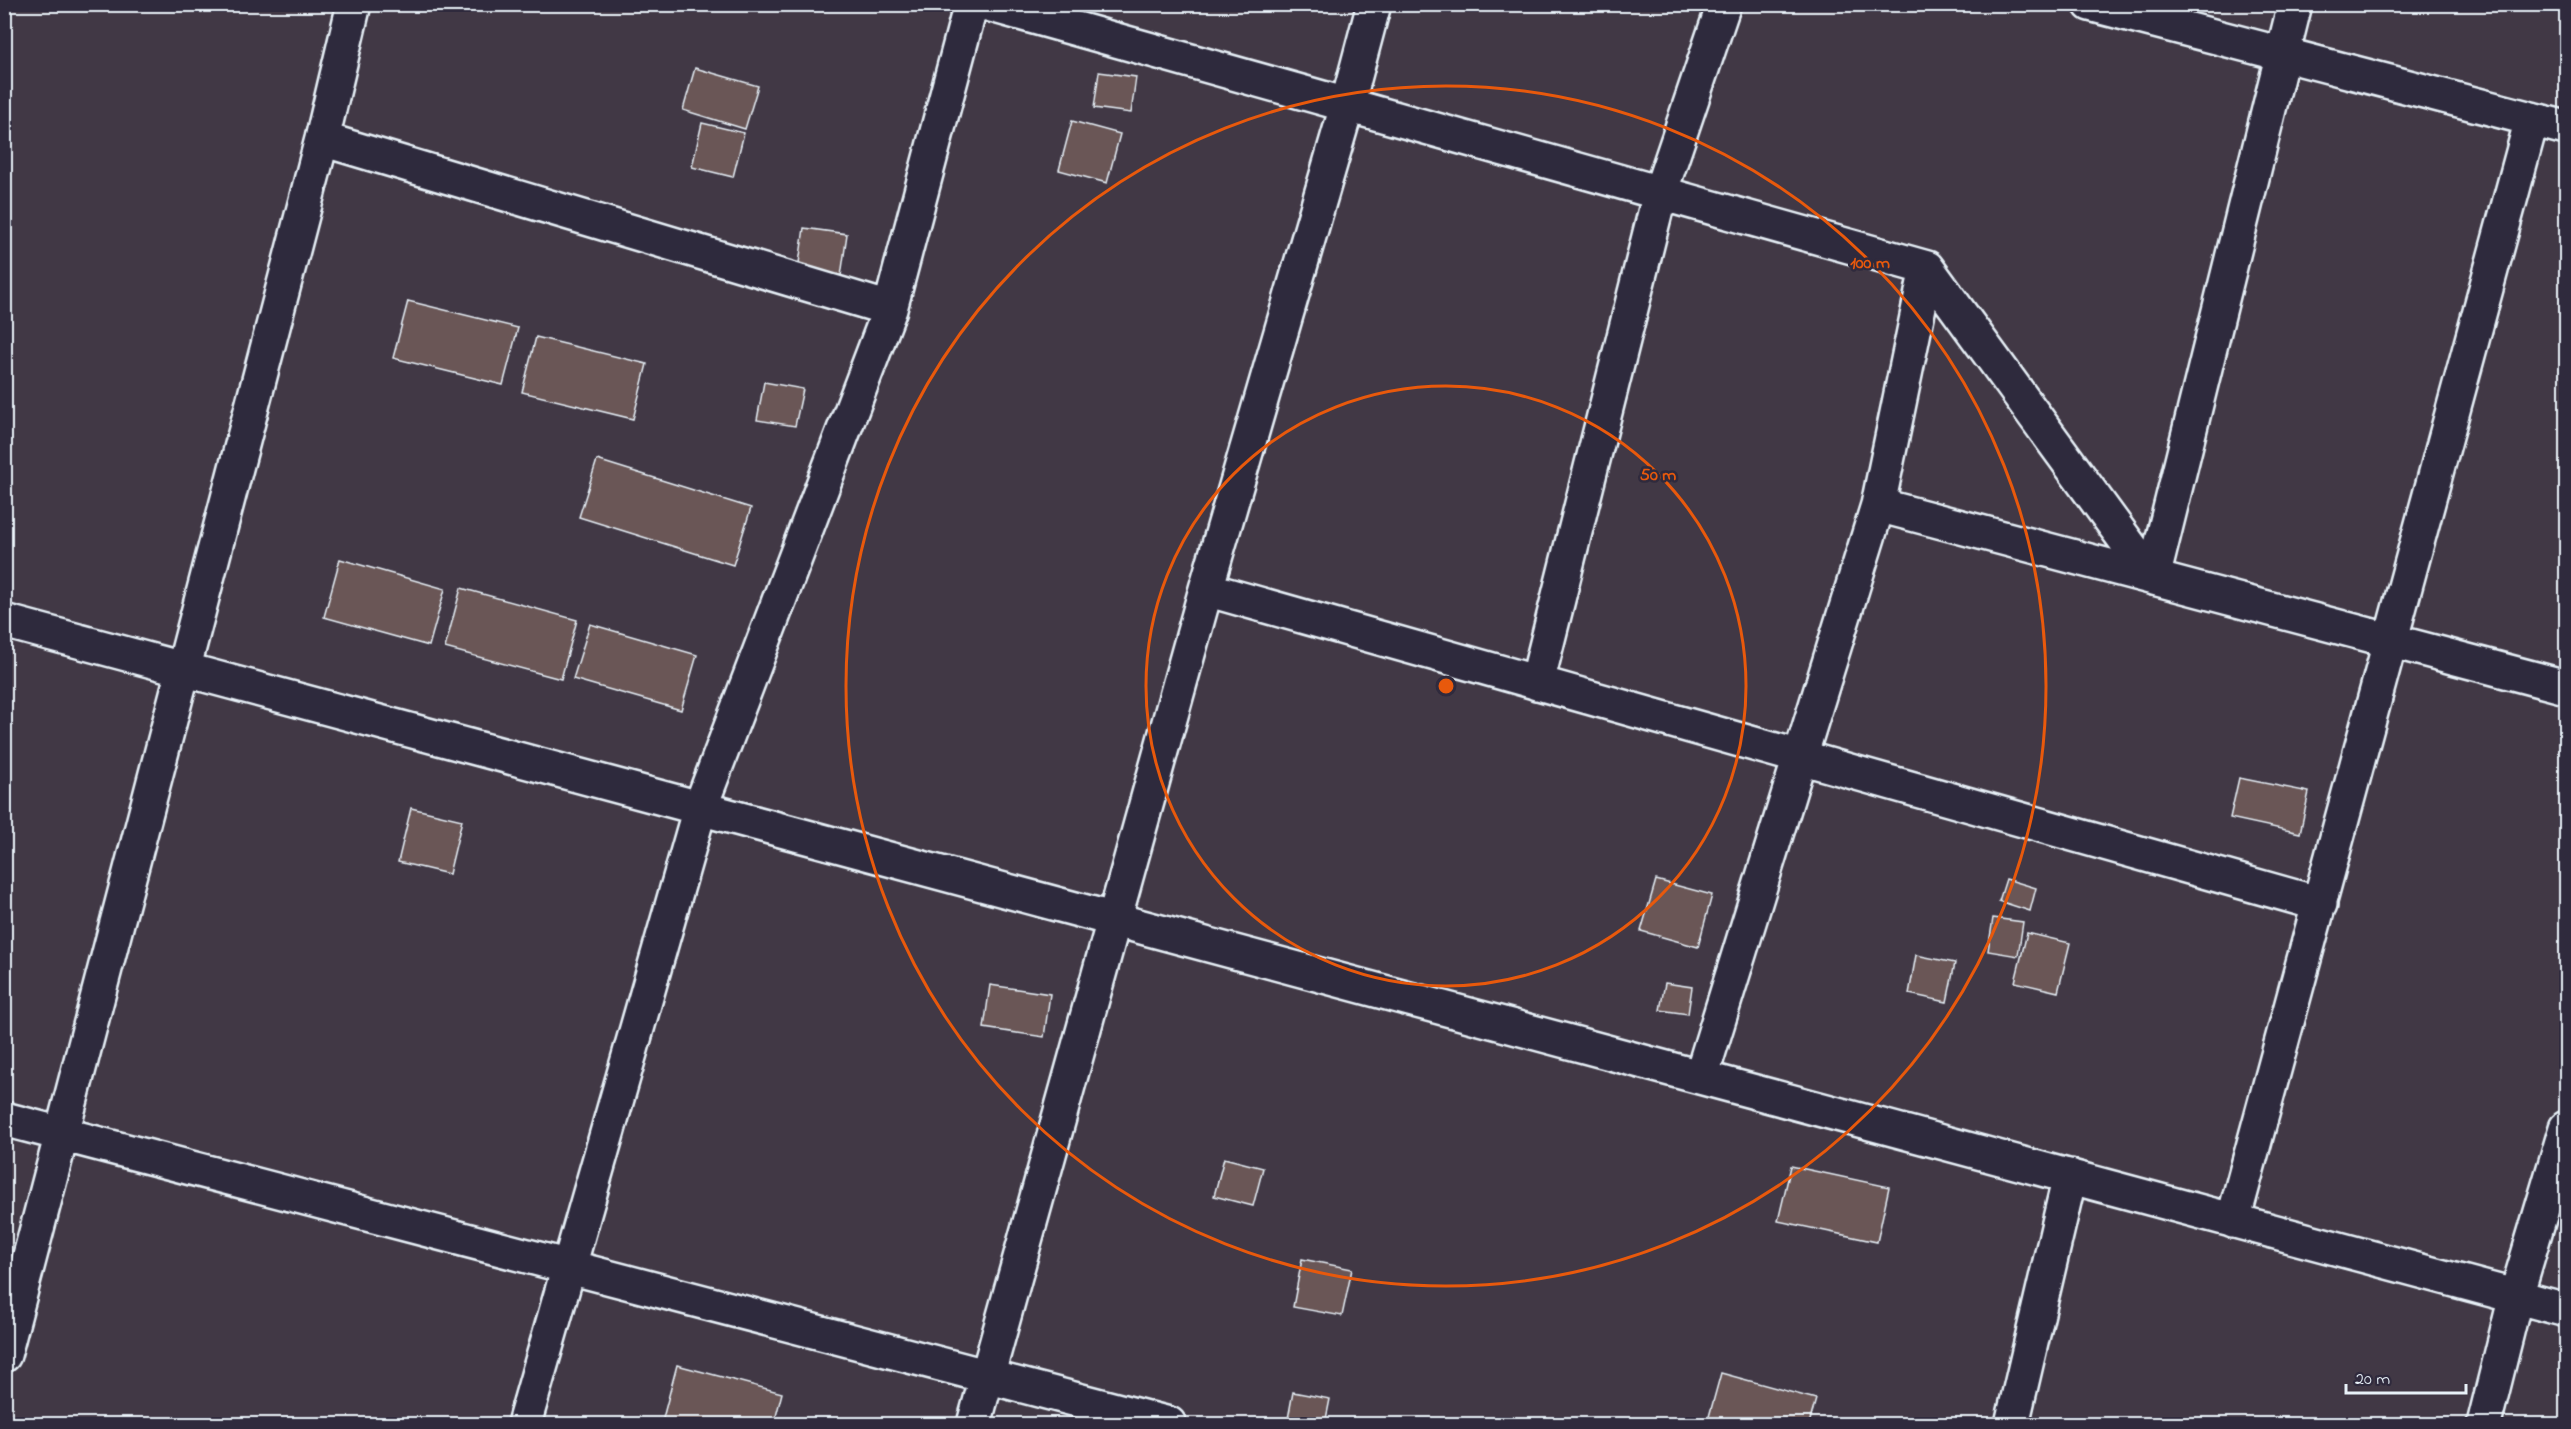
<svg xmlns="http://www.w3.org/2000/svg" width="2571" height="1429" font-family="'Indie Flower',sans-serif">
<rect width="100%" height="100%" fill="#413845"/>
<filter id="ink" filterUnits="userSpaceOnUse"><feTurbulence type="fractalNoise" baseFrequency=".0167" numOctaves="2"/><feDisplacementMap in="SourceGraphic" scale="12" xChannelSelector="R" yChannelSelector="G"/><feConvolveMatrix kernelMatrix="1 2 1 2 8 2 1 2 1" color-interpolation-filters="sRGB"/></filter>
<g filter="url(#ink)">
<path fill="#6a5757" stroke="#e8f1f8" stroke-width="1.5" d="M695,68L758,86L745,129L683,110Z
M1099,72L1136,77L1131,113L1094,108Z
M1072,121L1120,134L1107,183L1059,170Z
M702,123L744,133L733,177L692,167Z
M804,228L847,234L841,276L798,270Z
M408,301L518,328L503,385L393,358Z
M536,337L647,364L633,419L522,392Z
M764,382L803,389L795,426L757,420Z
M597,460L751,508L733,565L579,517Z
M340,559L445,589L429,646L324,617Z
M461,588L577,620L561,679L445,648Z
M590,624L697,655L681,710L573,679Z
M2239,778L2309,792L2300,833L2230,818Z
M411,808L462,820L449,874L398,862Z
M2006,879L2036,888L2030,911L1999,901Z
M1656,880L1712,895L1698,947L1641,931Z
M1993,918L2023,922L2018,956L1988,951Z
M2027,933L2070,943L2058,992L2015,982Z
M1916,955L1955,963L1947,1002L1909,994Z
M1665,983L1692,987L1688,1014L1660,1010Z
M990,985L1050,994L1044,1037L984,1028Z
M1224,1158L1263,1168L1253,1206L1214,1196Z
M1791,1166L1889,1187L1877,1242L1778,1221Z
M1302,1259L1352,1269L1342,1316L1293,1307Z
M677,1365L782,1393L774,1424H672L662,1422Z
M1721,1373L1816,1399L1809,1424H1707Z
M1293,1392L1330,1399L1325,1424H1287Z"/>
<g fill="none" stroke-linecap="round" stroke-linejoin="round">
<defs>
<path id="minor" d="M988,4L1927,268L2153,578
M2090,4L2566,128
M322,139L890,309
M1878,505L2566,687
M2153,578L2295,4
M1206,589L2320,904
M4,621L2566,1310
M1537,683L1660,193L1724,4
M1701,1077L1878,505L1927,268
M4,1119L1169,1424
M2233,1221L2532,119
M4,1355L322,139L354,4
M524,1424L700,808L890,309L971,4
M974,1424L1206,589L1347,106L1374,4
M2012,1424L2070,1176
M2484,1424L2516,1296L2566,1128"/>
</defs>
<use href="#minor" stroke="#e8f1f8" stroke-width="38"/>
<use href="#minor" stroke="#2f2a3d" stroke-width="33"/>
</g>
</g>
<g fill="none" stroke="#e8590c" stroke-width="3">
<circle cx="1446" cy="686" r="300"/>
<circle cx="1446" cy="686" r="600"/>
</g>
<circle cx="1446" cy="686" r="9" fill="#e8590c" stroke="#2f2a3d" stroke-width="3"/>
<g font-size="18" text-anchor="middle" font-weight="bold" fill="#e8590c" stroke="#2f2a3d" stroke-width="5" stroke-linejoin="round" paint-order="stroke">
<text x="1870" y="268">100 m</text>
<text x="1658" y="480">50 m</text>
</g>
<rect width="2571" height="1429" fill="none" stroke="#2f2a3d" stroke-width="24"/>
<rect x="12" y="12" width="2547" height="1405" fill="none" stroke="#e8f1f8" stroke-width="2" filter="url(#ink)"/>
<path d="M2346 1384v9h120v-9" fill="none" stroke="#e8f1f8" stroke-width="3"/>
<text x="2355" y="1384" font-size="18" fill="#e8f1f8" stroke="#2f2a3d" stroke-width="4.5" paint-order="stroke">20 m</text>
</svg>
